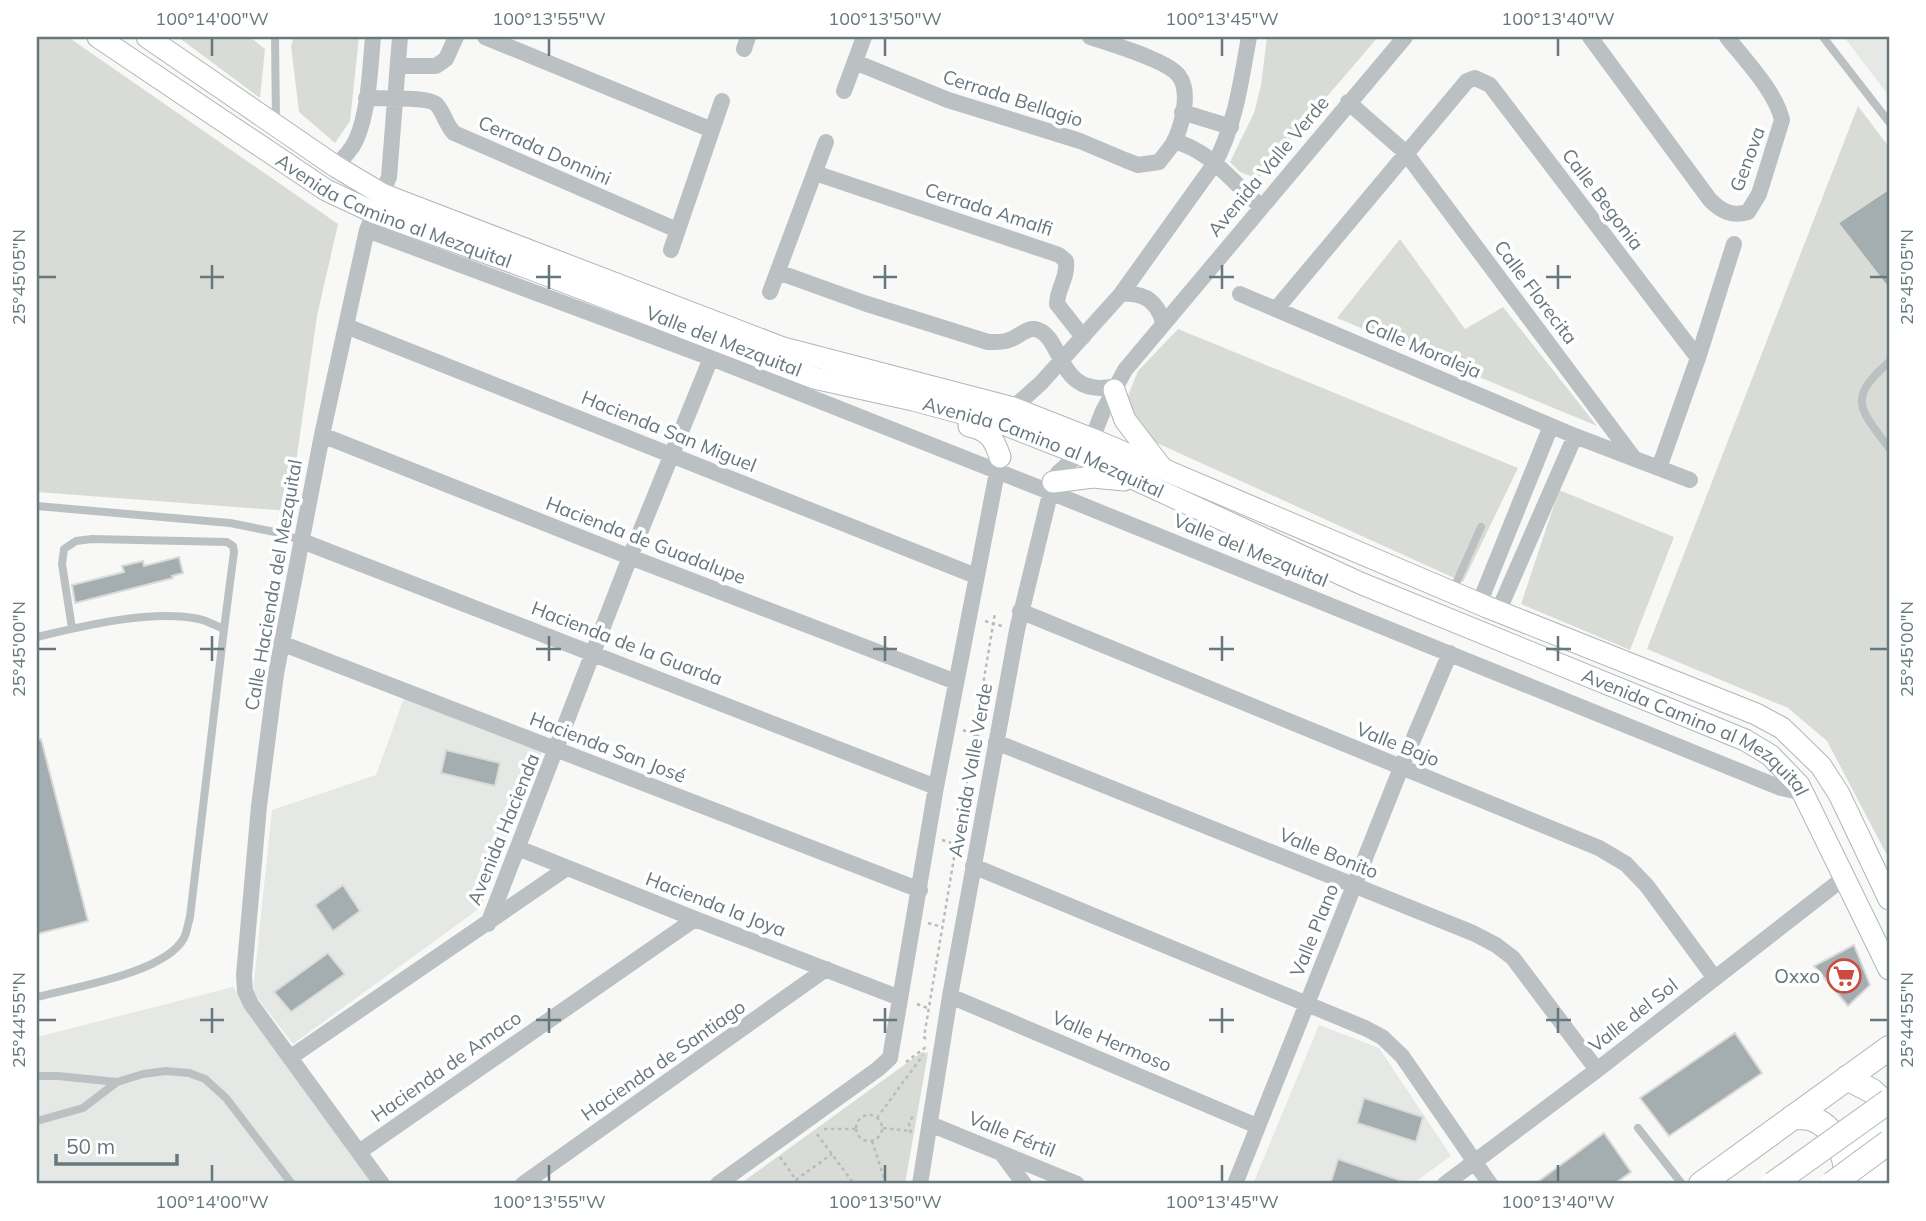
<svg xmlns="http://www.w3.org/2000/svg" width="1926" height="1221" font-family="Mulish,sans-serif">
<rect width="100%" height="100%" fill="#f8f8f6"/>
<path fill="#e6e8e6" d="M1844,37H1889V96Z
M404,698L542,752L480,908L293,1044L253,992L272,810L376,775Z
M233,987L374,1184H37V1037Z
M1319,1025L1379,1048L1451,1156L1412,1184H1253Z"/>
<path fill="#d9dcd6" d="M37,37H68L338,224L317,316L289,511L37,492Z
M178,37H250L265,49L260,98Z
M294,37H359L350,121L335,143L299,112L291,46Z
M1267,37H1378L1277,155L1278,164L1271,171L1256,178L1240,172L1230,162L1254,113L1261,85Z
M1858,106L1889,147V859L1827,741L1788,708L1647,649Z
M1400,239L1465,329L1503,307L1597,426L1337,318Z
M1178,329L1518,468L1463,582L1146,438L1123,408L1138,371Z
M1559,490L1674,537L1630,650L1521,604Z
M922,1052L928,1053L905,1184H740Z"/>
<path fill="#a4adb0" stroke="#dadad8" stroke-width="2" d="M1889,189V289L1838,223Z
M179,557L183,573L172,576L173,578L75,603L72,585L124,572L122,566L143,561L144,566Z
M41,739L88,921L37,934V740Z
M446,750L500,763L495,786L441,773Z
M343,885L360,911L333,931L315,905Z
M1854,945L1870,985L1848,1006L1814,966Z
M328,953L345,974L291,1012L274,992Z
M1735,1033L1762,1073L1669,1136L1640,1098Z
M1364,1098L1423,1117L1416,1142L1357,1123Z
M1604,1133L1631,1172L1614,1184H1535Z
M1338,1159L1405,1182V1184H1339L1331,1182Z"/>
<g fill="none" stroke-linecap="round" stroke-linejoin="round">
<defs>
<g id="secondary">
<path id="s1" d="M98,37L326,190L373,212L531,269L814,378L913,400L1006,425L1080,454L1360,583L1745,740L1770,755L1799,785L1889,969"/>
<path d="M147,37L335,166L382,194L783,348L1013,408L1092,439L1487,607L1756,714L1782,728L1821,766L1839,794L1889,899"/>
<path d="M1114,390L1125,420L1161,467"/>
<path d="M969,426C988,430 994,438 1000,457"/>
<path d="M1053,482L1093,477L1124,480"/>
</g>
<path id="primary" d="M1847,1078L1872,1091L1889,1107
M1793,1117C1798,1117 1805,1117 1810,1118C1837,1126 1848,1159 1846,1184
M1857,1139L1889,1116
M1701,1184L1889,1048
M1861,1184L1889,1164"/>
</defs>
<use href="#secondary" stroke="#b0b7ba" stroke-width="23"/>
<use href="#primary" stroke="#b0b5b8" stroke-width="26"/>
<path stroke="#b8bcbe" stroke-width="2.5" stroke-dasharray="3.5 3.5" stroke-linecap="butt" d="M985,621L1002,626
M963,730L983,738
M942,840L962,846
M928,923L942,927
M917,1004L930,1009
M926,1039L924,1037L995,613
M906,1062L926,1047
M856 1128a13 13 0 1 1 26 0a13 13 0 1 1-26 0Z
M877,1118L923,1055
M883,1128L910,1131
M824,1129H855
M911,1133L909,1124L914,1113
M817,1134L854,1184
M872,1141L886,1184
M780,1157L799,1184
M790,1184L832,1154"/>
<path stroke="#bbc1c3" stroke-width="8" d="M275,37L276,122
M1823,37L1889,122
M1889,362C1847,399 1859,408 1889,448
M37,506L230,523L280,533L302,541
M1453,590L1481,527
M72,628L62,564L64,549L76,541L92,539L227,542L233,546L234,552L224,629
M37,637C82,626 153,609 199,619C208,621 216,626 224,629L190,917C188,923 187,932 184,938C165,973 75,987 37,997
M37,1076H58L117,1082L143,1074L166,1071L189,1073L205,1079L226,1098L292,1184
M37,1121L83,1108L117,1082
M1638,1128L1682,1184"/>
<path stroke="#bbc1c3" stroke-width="16" d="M485,37L712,130
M1590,37L1710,200C1721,211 1732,217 1748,212L1759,194L1782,120C1776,92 1745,60 1727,37
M744,49L748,37
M855,62L948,100L1080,141L1125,160L1138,165L1159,162C1164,155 1171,148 1175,140C1182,124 1191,92 1179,76C1168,60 1110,44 1090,37
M398,66H436L446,59L456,37
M844,91L864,37
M366,98C380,99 429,96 437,105C444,113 446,125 454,133L677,230
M1348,102L1405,152L1633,457
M1182,112L1231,127
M1174,141C1212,151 1233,184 1262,207
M335,166C344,158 351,151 356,140C369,111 370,69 373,37
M815,173L1059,255L1066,261C1068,279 1057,288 1057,304L1083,337
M367,230L711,358L1050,492L1781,788L1804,793
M671,250L722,101
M778,272L864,303L988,342C995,342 1002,343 1009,340C1017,338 1026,328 1034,329C1065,333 1054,400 1116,386
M770,292L826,142
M1121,294C1143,292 1157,301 1163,322
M1240,294L1575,436L1690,480
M1277,308L1467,81L1475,78L1490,85L1698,358
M346,326L976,576
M1010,416L1013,408L1041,383L1121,294L1215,163C1236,123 1241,80 1249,37
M322,435L630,557L956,682
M1659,468L1698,358L1734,244
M302,541L936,787
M1479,604L1551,426
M1020,611L1599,848L1626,864L1647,886L1714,977
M1498,612L1575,436
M281,643L920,890
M996,742L1473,933L1496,945L1513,958L1597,1070
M518,848L695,919L900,998
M973,866L1365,1028L1382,1037L1402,1056L1490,1184
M488,924L630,557L711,358
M950,996L1257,1126
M291,1057L567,868
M930,1124L1077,1184
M359,1152L695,919
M1002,1154L1024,1184
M382,1184L251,1004L245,991L244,975L259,806L276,674L322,435L367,230L389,177L400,37
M523,1184L826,969
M718,1184L878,1069L890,1058L936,787L999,462
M920,1184L950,996L1017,630L1053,482L1058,473L1090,444L1103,411L1125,370L1405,37
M1235,1184L1401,768L1450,653
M1445,1184L1597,1070L1845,877"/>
<use href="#secondary" stroke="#fff" stroke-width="21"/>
<use href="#primary" stroke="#fff" stroke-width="24"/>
<defs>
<path id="primary-bridge" d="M1773,1184L1889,1101
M1832,1184L1889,1142"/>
</defs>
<use href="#primary-bridge" stroke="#b0b5b8" stroke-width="26" stroke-linecap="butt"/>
<use href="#primary-bridge" stroke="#fff" stroke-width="24"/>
</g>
<path fill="none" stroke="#66777d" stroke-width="2.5" d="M212,38V56M549,38V56M885,38V56M1222,38V56M1558,38V56M212,265V289M549,265V289M885,265V289M1222,265V289M1558,265V289M38,277H56M200,277H224M536,277H561M873,277H897M1209,277H1234M1546,277H1571M1870,277H1888M212,636V661M549,636V661M885,636V661M1222,636V661M1558,636V661M38,649H56M200,649H224M536,649H561M873,649H897M1209,649H1234M1546,649H1571M1870,649H1888M212,1008V1033M549,1008V1033M885,1008V1033M1222,1008V1033M1558,1008V1033M38,1020H56M200,1020H224M536,1020H561M873,1020H897M1209,1020H1234M1546,1020H1571M1870,1020H1888M212,1165V1182M549,1165V1182M885,1165V1182M1222,1165V1182M1558,1165V1182"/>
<defs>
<symbol id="supermarket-ring" viewBox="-11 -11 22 22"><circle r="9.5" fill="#fff" stroke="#cd4a41" stroke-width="1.5"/><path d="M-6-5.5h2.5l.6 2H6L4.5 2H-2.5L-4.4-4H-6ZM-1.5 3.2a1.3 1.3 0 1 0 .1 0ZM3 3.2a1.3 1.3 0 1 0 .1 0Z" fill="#cd4a41"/></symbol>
</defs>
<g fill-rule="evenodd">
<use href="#supermarket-ring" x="1825" y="957" width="38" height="38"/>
</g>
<g text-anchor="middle" stroke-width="7" stroke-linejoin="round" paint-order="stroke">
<g font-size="19" fill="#66777d" stroke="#fff">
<text transform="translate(1013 98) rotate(18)" y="7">Cerrada Bellagio</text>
<text transform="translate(545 150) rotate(24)" y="7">Cerrada Donnini</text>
<text transform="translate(1747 159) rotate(-70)" y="7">Genova</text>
<text transform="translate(1268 166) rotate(-50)" y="7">Avenida Valle Verde</text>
<text transform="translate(1603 199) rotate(53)" y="7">Calle Begonia</text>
<text dy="7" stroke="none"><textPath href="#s1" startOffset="345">Avenida Camino al Mezquital</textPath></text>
<text transform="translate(989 209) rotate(18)" y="7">Cerrada Amalfi</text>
<text transform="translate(1536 292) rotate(53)" y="7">Calle Florecita</text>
<text transform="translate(724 341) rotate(21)" y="7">Valle del Mezquital</text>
<text transform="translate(1423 348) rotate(23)" y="7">Calle Moraleja</text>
<text transform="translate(669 431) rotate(22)" y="7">Hacienda San Miguel</text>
<text dy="7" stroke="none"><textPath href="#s1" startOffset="1038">Avenida Camino al Mezquital</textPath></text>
<text transform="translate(646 540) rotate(21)" y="7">Hacienda de Guadalupe</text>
<text transform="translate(1251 550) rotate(22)" y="7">Valle del Mezquital</text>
<text transform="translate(273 585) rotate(-80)" y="7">Calle Hacienda del Mezquital</text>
<text transform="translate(627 643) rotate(21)" y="7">Hacienda de la Guarda</text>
<text dy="7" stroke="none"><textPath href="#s1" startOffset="1752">Avenida Camino al Mezquital</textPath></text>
<text transform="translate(1398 744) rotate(22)" y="7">Valle Bajo</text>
<text transform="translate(608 747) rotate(21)" y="7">Hacienda San José</text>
<text transform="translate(970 770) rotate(-80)" y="7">Avenida Valle Verde</text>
<text transform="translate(503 829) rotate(-68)" y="7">Avenida Hacienda</text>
<text transform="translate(1329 853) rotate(22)" y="7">Valle Bonito</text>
<text transform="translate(716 904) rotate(21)" y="7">Hacienda la Joya</text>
<text transform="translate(1314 930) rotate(-68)" y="7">Valle Plano</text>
<text transform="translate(1633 1015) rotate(-38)" y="7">Valle del Sol</text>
<text transform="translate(1112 1041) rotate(23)" y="7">Valle Hermoso</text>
<text transform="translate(663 1060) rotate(-35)" y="7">Hacienda de Santiago</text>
<text transform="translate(446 1066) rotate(-35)" y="7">Hacienda de Amaco</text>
<text transform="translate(1012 1134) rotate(22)" y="7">Valle Fértil</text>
</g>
<g font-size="19" fill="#66777d" stroke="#fff" text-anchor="end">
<text x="1820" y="983">Oxxo</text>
</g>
</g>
<rect width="1926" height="1221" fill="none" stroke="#ffffff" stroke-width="77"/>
<path d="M56 1154v10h121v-10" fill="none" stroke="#66777d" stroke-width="3.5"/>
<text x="66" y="1154" font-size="21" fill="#66777d" stroke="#ffffff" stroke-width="5" paint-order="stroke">50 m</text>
<rect x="38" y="38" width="1850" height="1144" fill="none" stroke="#66777d" stroke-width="2.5"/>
<g font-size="18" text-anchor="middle" fill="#66777d">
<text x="212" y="25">100°14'00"W</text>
<text x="549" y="25">100°13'55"W</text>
<text x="885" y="25">100°13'50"W</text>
<text x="1222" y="25">100°13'45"W</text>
<text x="1558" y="25">100°13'40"W</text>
<text transform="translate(19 277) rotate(-90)" y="6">25°45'05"N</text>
<text transform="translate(1907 277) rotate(-90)" y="6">25°45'05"N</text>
<text transform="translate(19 649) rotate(-90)" y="6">25°45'00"N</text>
<text transform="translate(1907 649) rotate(-90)" y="6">25°45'00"N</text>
<text transform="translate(19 1020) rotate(-90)" y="6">25°44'55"N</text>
<text transform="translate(1907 1020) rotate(-90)" y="6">25°44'55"N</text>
<text x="212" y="1208">100°14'00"W</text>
<text x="549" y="1208">100°13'55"W</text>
<text x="885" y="1208">100°13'50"W</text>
<text x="1222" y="1208">100°13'45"W</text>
<text x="1558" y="1208">100°13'40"W</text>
</g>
</svg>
